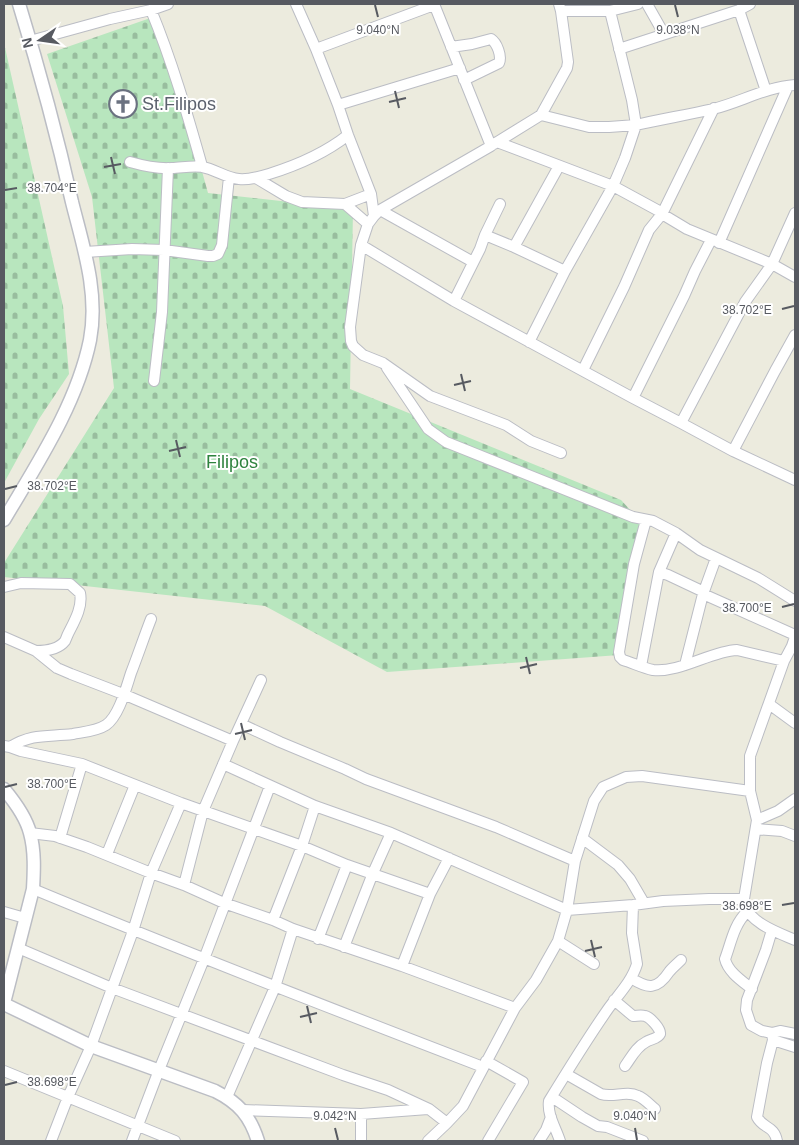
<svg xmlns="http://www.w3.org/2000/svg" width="799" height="1145" font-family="Arial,sans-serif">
<defs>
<pattern id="cemetery-stones" width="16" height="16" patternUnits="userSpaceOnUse" patternTransform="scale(1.25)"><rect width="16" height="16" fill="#b8e6be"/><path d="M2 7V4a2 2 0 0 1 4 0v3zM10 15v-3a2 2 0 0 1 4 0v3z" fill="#98bd9e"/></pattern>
</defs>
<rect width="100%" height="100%" fill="#ecebde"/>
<path fill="url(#cemetery-stones)" d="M159,15L208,193L353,209L350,389L621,500L646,527L619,655L387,672L265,606L4,577V563L114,388L92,197L47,54Z
M4,43L63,306L69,374L39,419L4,483Z"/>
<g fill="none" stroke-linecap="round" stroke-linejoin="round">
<defs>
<path id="minor" d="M296,4L316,49L338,105L348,135L371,194L374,216
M434,4L491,146L380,210L374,216L368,224L361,245L350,327L351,341L353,346L363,355L383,363L430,396L506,425L531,441L561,453
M647,4L664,34
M151,10C172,61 187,113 202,166
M739,10L766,91
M561,11H610L638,4
M30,41L110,19L151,10L168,4
M451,47L472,44L491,39C497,43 502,56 499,63L464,80
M316,49L434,5
M619,49L739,10L750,4
M338,105L460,68
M541,115L589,127H609L636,125L632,100L610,11
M497,142L613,186L659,211L662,214L687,229L772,264L795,277
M494,144L541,115L567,68L568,62L561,11L559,4
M130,162C144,166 157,169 172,168C180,168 194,165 202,167C215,169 226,178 239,179C249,180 259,177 269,174C298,165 324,154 348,135
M256,178L286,196L302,202L345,204L371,194
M345,204L368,224
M380,210L473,262
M485,235L500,204
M719,243L788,86
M361,245L454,301L633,398L681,423L733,451L795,480
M514,247L559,166
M85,252L132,249L164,250L208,256H213L218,254L222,245L229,177
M454,301L480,249L485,235L514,247L565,271
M529,342L565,271L613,186L625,158L636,125C662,119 687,115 713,109C741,102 766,87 795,85
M387,368L428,429L446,442L633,517L653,521L676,533L700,550L758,578L795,601
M583,370L624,287L649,230L662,214L714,108
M154,381L162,312L168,168
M633,398L684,296L695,271L711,240
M681,423L745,302L772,264L795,213
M733,451L775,371L795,335
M646,520L634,564L619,652L620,657L623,660C633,663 643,668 653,670C680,673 711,651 737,650L784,661
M659,572L668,575L704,592
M4,587L21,583L70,584L80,593C83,607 74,622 68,634C67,636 66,639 65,641C58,650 46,651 36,651
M703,594L795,635
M4,637L36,651L57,668L71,674L123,694L233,741
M685,665L703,594L716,558
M641,666L659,572L676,533
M769,704L795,723
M241,724L280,742L345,769L366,779L496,827L575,861
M4,746L10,747L21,751L82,764L181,803L302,846L347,865L430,894
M10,747C33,733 48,737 73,734C84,732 97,731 106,725C119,716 126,688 131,673C138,655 144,637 151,619
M223,764L315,806L391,833L567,910L633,905L663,901L709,899H744L757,820L750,791
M757,820L778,811L795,799
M756,829L782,831L795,836
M30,833L55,836L87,847L151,873L184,885L224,903L273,920L293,929L402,966L515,1008
M60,838L82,764
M582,838L618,865L630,879L644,903
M107,854L135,785
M184,885L203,811L233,741L261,680
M33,889C182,951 332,1009 483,1067
M745,905C750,923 779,933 795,940
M4,912L25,918
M747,912C734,924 731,943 725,959C728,972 742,981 752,989
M273,920L302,846L315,806
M772,930L766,950L747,1000L746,1010L751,1025L762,1031L772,1033L773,1040L767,1063L757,1117C763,1129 774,1125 777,1141
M318,939L347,865
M558,941L594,964
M344,947L373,873L391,833
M18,948L112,988L343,1075L388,1090L429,1109L447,1123
M402,966L430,894L449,858
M631,978C648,989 657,990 669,972C672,968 677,964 681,960
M614,1000L633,1016C637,1016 641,1015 645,1016C650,1017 661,1029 660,1034C658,1039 650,1039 646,1042C636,1047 631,1058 625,1066
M772,1033L780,1031L795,1034
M773,1040L795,1047
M486,1061L523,1082L488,1141
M4,1071L175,1141
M566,1074L601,1094C613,1098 626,1090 638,1096C644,1098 650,1105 655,1109
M227,1097L275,987L293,929
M552,1097L582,1117L598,1126L607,1127L643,1141
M243,1110L361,1114L428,1109
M361,1114V1141
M51,1141L68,1097L91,1046L133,931L151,873L181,803
M132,1141L159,1070L204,959L270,786
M428,1141L447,1123L463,1106L515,1008L536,980L558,941L567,910L575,861L594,801L603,787L626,777L642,776L750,791V756L784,661L792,646L795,637
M539,1141L546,1130L551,1117
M560,1141C556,1128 547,1115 549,1101C568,1070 587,1039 608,1009C618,995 632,981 637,964L632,933L633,905"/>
<path id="tertiary" d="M4,520C37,464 77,404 90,340C99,293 83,246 72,202C57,135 39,69 19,4
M4,789C14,801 26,817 30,833C35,851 34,871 33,889L4,1003
M4,1004L91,1046L215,1091C239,1103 250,1116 258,1141"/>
</defs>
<use href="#minor" stroke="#bbbdc4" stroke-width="12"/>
<use href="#tertiary" stroke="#bbbdc4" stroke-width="15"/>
<use href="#minor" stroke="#fff" stroke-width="10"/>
<use href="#tertiary" stroke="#fff" stroke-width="12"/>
</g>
<path fill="none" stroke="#575a61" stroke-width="2" d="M375,5L378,17M675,5L678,17M395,91L399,108M389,102L406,98M111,157L115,174M104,167L121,164M5,190L17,188M782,309L794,306M461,374L465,391M454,385L471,381M176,440L180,457M169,451L186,447M5,489L17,486M782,607L794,604M526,657L530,674M520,668L537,664M241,723L245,740M235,734L252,730M5,787L17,784M782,905L794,903M591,940L595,957M585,951L602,947M307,1006L311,1023M300,1017L317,1013M5,1085L17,1082M335,1128L338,1140M635,1128L637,1140"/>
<defs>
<symbol id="church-ring" viewBox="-11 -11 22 22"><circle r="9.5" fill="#fff" stroke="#6b7280" stroke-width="1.5"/><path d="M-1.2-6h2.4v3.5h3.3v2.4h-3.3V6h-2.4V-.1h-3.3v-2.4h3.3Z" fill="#6b7280"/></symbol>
</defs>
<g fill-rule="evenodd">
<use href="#church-ring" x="107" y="88" width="32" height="32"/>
</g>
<g text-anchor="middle" stroke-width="4" stroke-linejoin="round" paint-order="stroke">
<g font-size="18" fill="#5b616d" stroke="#fff" text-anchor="start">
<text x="142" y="110">St.Filipos</text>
</g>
<g font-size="18" fill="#2e833e" stroke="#fff">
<text x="232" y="468">Filipos</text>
</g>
</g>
<g font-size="12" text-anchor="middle" fill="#575a61" stroke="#fff" stroke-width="4" stroke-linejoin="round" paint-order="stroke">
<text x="378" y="34">9.040°N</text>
<text x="678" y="34">9.038°N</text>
<text x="52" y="192">38.704°E</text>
<text x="747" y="314">38.702°E</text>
<text x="52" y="490">38.702°E</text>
<text x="747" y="612">38.700°E</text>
<text x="52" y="788">38.700°E</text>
<text x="747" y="910">38.698°E</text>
<text x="52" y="1086">38.698°E</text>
<text x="335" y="1120">9.042°N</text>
<text x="635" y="1120">9.040°N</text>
</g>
<rect width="799" height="1145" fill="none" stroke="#575a61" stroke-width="10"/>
<g transform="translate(40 40) rotate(257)" stroke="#ffffff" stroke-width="4" paint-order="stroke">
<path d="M0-4L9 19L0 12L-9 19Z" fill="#575a61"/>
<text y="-8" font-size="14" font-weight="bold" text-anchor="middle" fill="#575a61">N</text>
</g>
</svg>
